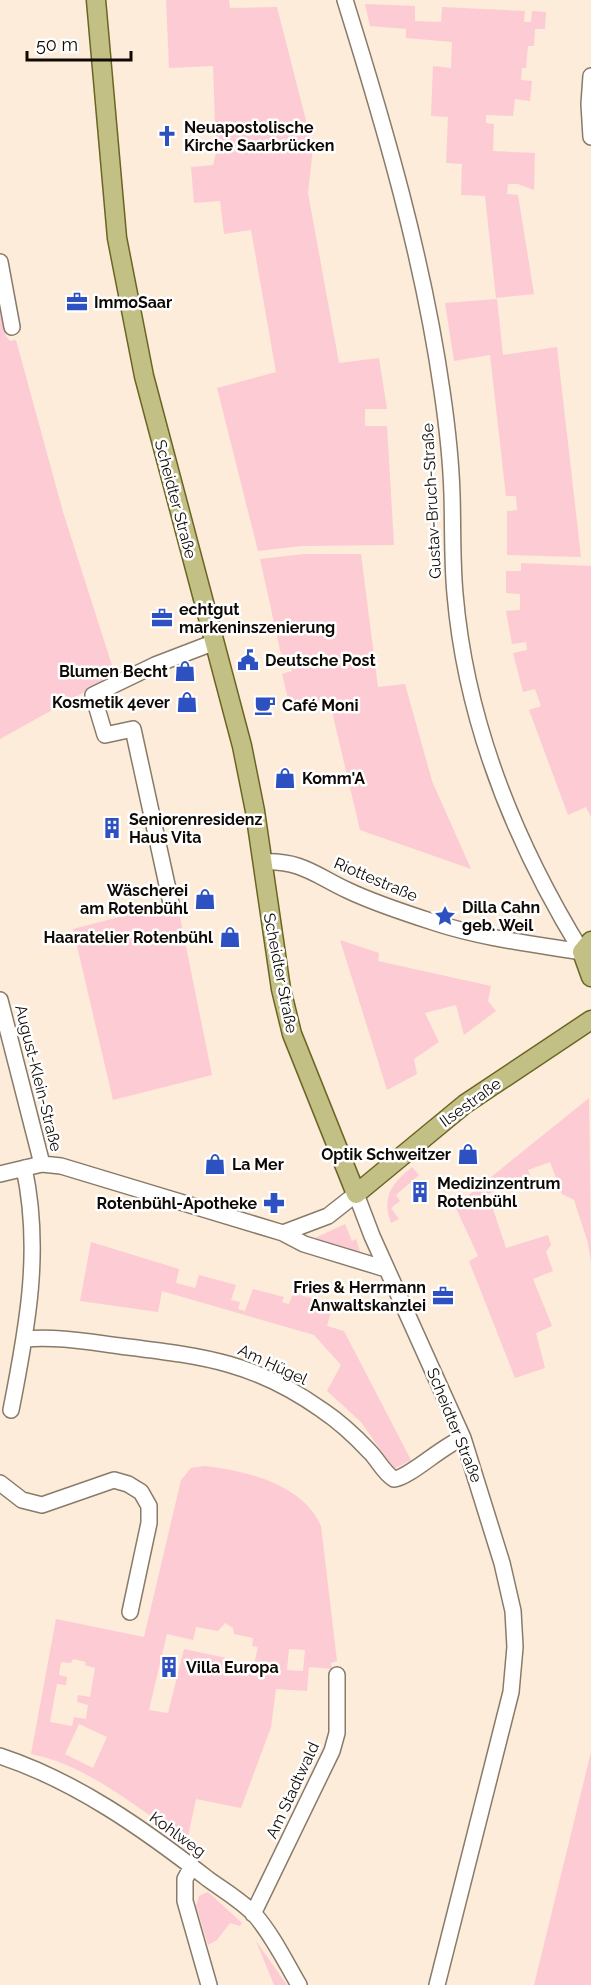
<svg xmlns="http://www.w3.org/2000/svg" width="591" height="1985" font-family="Raleway,sans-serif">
<rect width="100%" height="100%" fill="#fcecd9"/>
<path fill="#fdcbd4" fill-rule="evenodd" d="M166,0H229L230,8L277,7L313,148L308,193L339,363L379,358L387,409H365V426H387L394,545L302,546L258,551L217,388L276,372L251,230L224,234L220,201L194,203L191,167L213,165L216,153L213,66L169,68Z
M365,4L415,6V21L441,22L442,7L525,11L524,22H531L532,11L546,12L545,29H535L534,46H528L526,68H522L521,80L532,81L530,101L515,99L513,116L486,115V123L494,124L493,151L535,153L534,190L518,184H508L507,194L518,195L534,294L496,298L485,196L461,195L462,164L446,163L448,117L431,116L433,66L451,68L452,42L406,38V29L370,26Z
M497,299L503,355L557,347L581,557L507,555V511L517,510L516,496H506L490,355L454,361L445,303Z
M0,307L6,336L10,341L16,340L63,512L115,675L0,739Z
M304,554H361L378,687L405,684L432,781L471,869L360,830L329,699L290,707L282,674L292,671L289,657L282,659L260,559Z
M521,563L591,566V817L586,807L568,815L529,710L541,706L535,689L523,692L513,653L527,650L526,642L512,644L506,611L520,610V594L506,593V571H521Z
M177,902L212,1075L113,1100L73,929Z
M340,940L379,953L378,961L491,986L488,1001L496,1011L464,1035L456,1005L425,1013L439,1042L414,1059L417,1074L387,1090Z
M589,1098L591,1263L588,1243L574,1200L562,1194L550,1162L528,1170L530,1176L488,1194L506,1248L548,1235L551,1245L546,1252L553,1271L533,1279L552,1326L536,1333L545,1368L515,1378L469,1261L478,1256L455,1206Z
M412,1167L419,1175L396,1195L400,1201L391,1208L399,1219L391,1223C381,1196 392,1184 412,1167Z
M345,1224L352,1241L356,1239L361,1255L314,1241L315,1238Z
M91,1242L179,1269L176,1283L195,1288L199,1275L236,1285L231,1300L240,1302L238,1309L245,1311L253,1289L284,1297L282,1302L289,1304L293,1293L333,1304L327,1326L344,1331L411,1460L394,1469L361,1422L327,1391L341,1365L314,1335L162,1291L158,1312L80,1301Z
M205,1466C247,1471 303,1484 321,1526L337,1661L331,1663L332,1669L309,1667L307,1691L276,1689L271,1727L241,1808L196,1799L187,1841L176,1833L173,1837L167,1833L170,1829C126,1800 83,1764 31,1754L56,1619L144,1637L181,1480L191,1468ZM225,1623L233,1628L234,1634L253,1638L252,1646L258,1647L253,1668L235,1665L236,1660L184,1649L168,1713L149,1710L167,1634L193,1640L196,1627L218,1631ZM289,1649L305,1650L303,1671L287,1670ZM73,1659L86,1662L85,1665L95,1668L90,1697L78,1695L77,1702L88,1705L86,1719L74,1717L72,1726L50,1722L57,1684L66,1685L67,1677L59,1675L61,1662L71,1663ZM79,1724L107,1737L93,1768L65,1754Z
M591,1752V1985H534Z
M208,1892L242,1923L240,1926L230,1923L217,1940L208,1945L196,1906L199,1896Z
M256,1941L287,1985H274Z"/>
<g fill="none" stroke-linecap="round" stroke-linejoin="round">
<defs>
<path id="minor" d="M345,0C385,128 423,258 442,391C447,425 451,460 452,495C453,528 452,561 455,594C466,722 515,843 582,952
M591,76L589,104L591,137
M0,262L12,327
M262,862C301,860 315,875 347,890C374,903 405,913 433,922C481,938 532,944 582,952
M171,903L133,729L105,735L93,695L155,665L215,642
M0,1000L42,1164
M0,1174L42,1164L61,1166L283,1233L304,1244L386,1269
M283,1233L328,1216L356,1194L372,1236L463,1438L502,1563L513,1611L515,1647L511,1692L437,1985
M25,1339C56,1336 89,1342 120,1346C201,1356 253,1361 322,1410C340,1422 355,1436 370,1452C378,1460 384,1473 394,1479C409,1478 443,1445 463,1438
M11,1410C27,1329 42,1250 24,1168
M0,1483L22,1500L42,1505L114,1480L128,1484L141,1492L149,1506V1523L130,1612
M0,1756C76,1781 145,1830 208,1879C223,1890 242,1901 255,1915C273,1936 285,1961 299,1985
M192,1866L185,1879V1901L209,1985
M253,1914L332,1751L337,1733V1675"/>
<path id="major" d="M96,0L117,238L144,376L242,746L255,811L281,989L292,1034L356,1194L465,1104L591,1020
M591,941L582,952L591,977"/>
</defs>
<use href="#minor" stroke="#897b6a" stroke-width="18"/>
<use href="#major" stroke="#6a6524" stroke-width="21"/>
<use href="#minor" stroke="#fff" stroke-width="15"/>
<use href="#major" stroke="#c3c085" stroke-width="18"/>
</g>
<defs>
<symbol id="church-bare" viewBox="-9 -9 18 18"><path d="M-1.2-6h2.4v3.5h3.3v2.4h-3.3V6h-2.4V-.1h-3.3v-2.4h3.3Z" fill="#2d51c1" stroke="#fff" stroke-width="2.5" paint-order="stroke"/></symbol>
<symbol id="office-bare" viewBox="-9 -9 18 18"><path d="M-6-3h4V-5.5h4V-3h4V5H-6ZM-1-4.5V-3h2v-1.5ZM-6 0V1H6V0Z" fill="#2d51c1" stroke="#fff" stroke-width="2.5" paint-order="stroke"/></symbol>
<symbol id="civic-bare" viewBox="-9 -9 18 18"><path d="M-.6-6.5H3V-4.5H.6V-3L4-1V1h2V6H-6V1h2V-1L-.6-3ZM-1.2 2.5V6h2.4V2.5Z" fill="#2d51c1" stroke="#fff" stroke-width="2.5" paint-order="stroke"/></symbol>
<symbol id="shop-bare" viewBox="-9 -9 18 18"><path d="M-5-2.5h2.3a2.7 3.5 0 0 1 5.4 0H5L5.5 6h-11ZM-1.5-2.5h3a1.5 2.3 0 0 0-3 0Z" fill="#2d51c1" stroke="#fff" stroke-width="2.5" paint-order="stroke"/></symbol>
<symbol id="cafe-bare" viewBox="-9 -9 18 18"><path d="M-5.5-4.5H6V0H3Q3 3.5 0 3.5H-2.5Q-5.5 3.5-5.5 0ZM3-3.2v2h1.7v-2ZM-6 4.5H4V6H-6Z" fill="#2d51c1" stroke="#fff" stroke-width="2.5" paint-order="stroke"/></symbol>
<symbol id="building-bare" viewBox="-9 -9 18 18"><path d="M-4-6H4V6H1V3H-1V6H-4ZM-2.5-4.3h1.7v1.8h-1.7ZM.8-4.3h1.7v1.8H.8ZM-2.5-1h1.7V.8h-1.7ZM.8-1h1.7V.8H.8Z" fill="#2d51c1" stroke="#fff" stroke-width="2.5" paint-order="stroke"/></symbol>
<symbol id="sight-bare" viewBox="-9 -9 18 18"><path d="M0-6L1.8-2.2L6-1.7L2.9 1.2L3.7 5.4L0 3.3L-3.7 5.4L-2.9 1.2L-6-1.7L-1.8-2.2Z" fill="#2d51c1" stroke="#fff" stroke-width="2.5" paint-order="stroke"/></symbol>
<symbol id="pharmacy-bare" viewBox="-9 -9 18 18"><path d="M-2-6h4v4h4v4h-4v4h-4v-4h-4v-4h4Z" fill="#2d51c1" stroke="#fff" stroke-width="2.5" paint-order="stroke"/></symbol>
</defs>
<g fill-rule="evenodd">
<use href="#church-bare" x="152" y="121" width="30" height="30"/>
<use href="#office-bare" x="62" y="287" width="30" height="30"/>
<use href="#office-bare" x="147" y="603" width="30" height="30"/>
<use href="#civic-bare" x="233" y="645" width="30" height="30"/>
<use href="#shop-bare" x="170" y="656" width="30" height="30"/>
<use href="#shop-bare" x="172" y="687" width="30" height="30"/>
<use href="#cafe-bare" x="250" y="690" width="30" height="30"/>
<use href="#shop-bare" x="270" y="763" width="30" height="30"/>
<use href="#building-bare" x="97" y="813" width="30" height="30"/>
<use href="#shop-bare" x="190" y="884" width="30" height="30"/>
<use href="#sight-bare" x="430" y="901" width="30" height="30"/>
<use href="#shop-bare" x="215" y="922" width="30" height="30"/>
<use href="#shop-bare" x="453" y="1139" width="30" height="30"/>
<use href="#shop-bare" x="200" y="1149" width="30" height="30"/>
<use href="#building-bare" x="405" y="1177" width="30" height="30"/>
<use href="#pharmacy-bare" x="259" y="1188" width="30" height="30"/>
<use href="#office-bare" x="428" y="1281" width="30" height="30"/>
<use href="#building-bare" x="154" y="1652" width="30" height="30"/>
</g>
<g text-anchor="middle" stroke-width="5" stroke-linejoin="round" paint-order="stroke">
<g font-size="16" font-weight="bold" fill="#0f0a05" stroke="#fff" text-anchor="start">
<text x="184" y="133">Neuapostolische<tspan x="184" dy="18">Kirche Saarbrücken</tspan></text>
<text x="94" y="308">ImmoSaar</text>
<text x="179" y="615">echtgut<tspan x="179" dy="18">markeninszenierung</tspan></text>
<text x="265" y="666">Deutsche Post</text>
<text x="168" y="677" text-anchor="end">Blumen Becht</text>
<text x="170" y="708" text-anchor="end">Kosmetik 4ever</text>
<text x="282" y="711">Café Moni</text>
<text x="302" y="784">Komm'A</text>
<text x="129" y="825">Seniorenresidenz<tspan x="129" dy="18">Haus Vita</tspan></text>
<text x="188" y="896" text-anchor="end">Wäscherei<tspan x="188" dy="18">am Rotenbühl</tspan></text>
<text x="462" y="913">Dilla Cahn<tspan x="462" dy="18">geb. Weil</tspan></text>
<text x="213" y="943" text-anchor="end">Haaratelier Rotenbühl</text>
<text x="451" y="1160" text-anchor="end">Optik Schweitzer</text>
<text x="232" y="1170">La Mer</text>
<text x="437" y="1189">Medizinzentrum<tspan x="437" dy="18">Rotenbühl</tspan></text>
<text x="257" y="1209" text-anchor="end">Rotenbühl-Apotheke</text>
<text x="426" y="1293" text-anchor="end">Fries &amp; Herrmann<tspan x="426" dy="18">Anwaltskanzlei</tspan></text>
<text x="186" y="1673">Villa Europa</text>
</g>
<g font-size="16" fill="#0f0a05" stroke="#fff">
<text transform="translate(176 499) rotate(75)" y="6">Scheidter Straße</text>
<text transform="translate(431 501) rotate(-93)" y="6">Gustav-Bruch-Straße</text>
<text transform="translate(376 879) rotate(23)" y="6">Riottestraße</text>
<text transform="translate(281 973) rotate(79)" y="6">Scheidter Straße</text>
<text transform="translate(39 1078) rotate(76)" y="6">August-Klein-Straße</text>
<text transform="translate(470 1102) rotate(-36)" y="6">Ilsestraße</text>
<text transform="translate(273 1364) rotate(25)" y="6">Am Hügel</text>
<text transform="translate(455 1425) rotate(68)" y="6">Scheidter Straße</text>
<text transform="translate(292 1790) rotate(-65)" y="6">Am Stadtwald</text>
<text transform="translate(178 1834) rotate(36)" y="6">Kohlweg</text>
</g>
</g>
<path d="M27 51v9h104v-9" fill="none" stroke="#0f0a05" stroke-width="3"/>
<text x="36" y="51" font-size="18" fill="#0f0a05" stroke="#ffffff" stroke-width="4.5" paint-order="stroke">50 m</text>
</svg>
